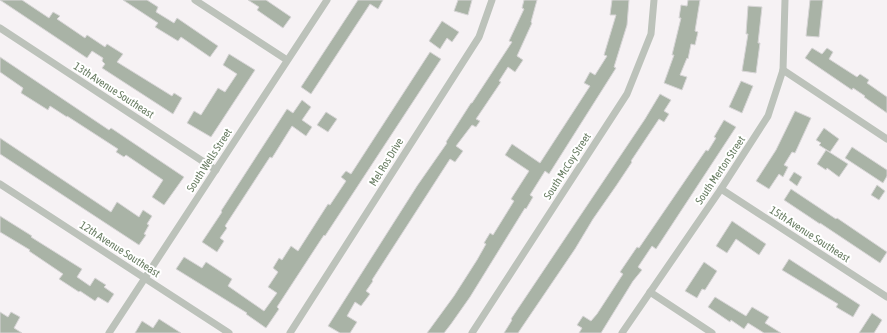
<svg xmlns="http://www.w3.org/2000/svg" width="887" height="333" viewBox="0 0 887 333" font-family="'Asap Condensed',sans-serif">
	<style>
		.building { fill: #a9b3a6; stroke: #d7d5d6 }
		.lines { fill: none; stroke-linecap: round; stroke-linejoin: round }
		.minor { stroke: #bcc2ba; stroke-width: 7 }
		.labels { text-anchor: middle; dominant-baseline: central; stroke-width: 4; stroke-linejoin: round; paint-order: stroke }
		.street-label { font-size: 11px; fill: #687c62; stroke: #fff }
	</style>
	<rect width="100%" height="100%" fill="#f6f2f4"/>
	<g class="building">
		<path d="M0,0h22l27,18 4,-6 7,4 -3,3 28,19 2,-3 18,12 2,-3 16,10 -6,8 55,34 2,-3 8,5 -9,16 -71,-46 3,-4 -3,-3 1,-3 -11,-7 -5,7z"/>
		<path d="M123,0h24l11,7 -2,5 18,11 3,-5 41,28 -8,11 -29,-20 -3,4 -23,-14 3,-4z"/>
		<path d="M248,0h18l25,17 -8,11 -26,-18 2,-3z"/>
		<path d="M358,0h25l-5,9 -8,-5 -59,90 -10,-7z"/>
		<path d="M458,0h14l-4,15 -14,-4z"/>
		<path d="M524,0h13l-6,22 1,1 -15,33 6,4 -8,12 -7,-5 -9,14 2,1 -25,37 4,2 -4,6 -4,-2 -16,21 7,5 -8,11 -5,-3 -78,121 1,1 -7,10 4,3 -9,12 -6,-4 -8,14 10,6 -7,11h-10l-12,-7 89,-140 30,-43 -1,-1 25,-39h1l40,-61 -3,-1 15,-32 -2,-1z"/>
		<path d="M612,0h17l-2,25 -13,42 2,1 -67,106 -4,-3 -15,24 3,2 -7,12 -1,-1 -55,89 -19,27 -7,9h-17l27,-37 23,-36 9,-16 -2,-1 6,-10 3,2 21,-34 -3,-2 18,-28 -24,-16 7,-11 28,19 50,-77 -6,-3 6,-11 5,3 12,-19 -3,-1 12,-40h-6z"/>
		<path d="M688,0h12l-5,31 3,1 -3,13 -4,-1 -3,15 -1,-1 -7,17 7,2 -5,13 -18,-7 10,-28h-2l9,-37h-2l2,-13 6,1z"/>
		<path d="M810,0h13l-4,37 -13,-1z"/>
		<path d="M748,6l14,1 -4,36h2l-4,30 -14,-2 6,-37h-2z"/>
		<path d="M442,21l17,11 -7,10 -5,-4 -7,11 -11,-8z"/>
		<path d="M812,48l10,6 5,-6 6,4 -4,7 28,18 3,-3 9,6 -2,3 20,14v16l-23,-16 1,-1 -12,-8 -1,2 -47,-32z"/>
		<path d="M430,52l11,7 -116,177 -1,-1 -47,72 2,2 -13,19 -20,-14 1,-1 -71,-44 8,-12 18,11 4,-6 26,17 -4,7 36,25 13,-18 -9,-6 10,-15 -5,-4 6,-10 3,2 9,-14 7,5 30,-47 2,1 16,-24 -5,-4 5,-6 5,3z"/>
		<path d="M229,54l26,16 -44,67 -24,-14 7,-12 7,4 17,-27 7,4 12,-18 -14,-9z"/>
		<path d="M0,57l109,73 2,-2 73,49 -20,28 -12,-8 11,-17 -37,-25 -2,2 -8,-5 2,-3 -51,-33v1l-17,-11 -2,4 -27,-17 2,-5 -23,-16z"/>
		<path d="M741,81l12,5 -11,27 -13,-6z"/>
		<path d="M660,94l11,6 -7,11 5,3 -5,8 -5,-3 -28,42 1,1 -16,24 -23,33 -18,30 -57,84h-14l8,-13 -1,-1 134,-200z"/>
		<path d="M302,100l9,7 -9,13 10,7 -6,9 -14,-10 -20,32 -2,-1 -45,69 2,2 -7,10 4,3 -7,11 -15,-10 20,-30 -1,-1 66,-102 6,4z"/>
		<path d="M795,111l16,7 -16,35 -3,-1 -8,13 4,2 -5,10 -4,-3 -10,15 -13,-8 20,-31z"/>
		<path d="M326,112l11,7 -9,13 -11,-7z"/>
		<path d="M724,120l12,7 -80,122 -4,-3 -14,21 4,3 -9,11 -32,52h-22l3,-5 -5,-3 6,-9 8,5 6,-7 26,-40 -3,-2 17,-25 2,1 67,-98 2,1 8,-13 -2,-1z"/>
		<path d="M824,128l15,11 -9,13 -11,-7 2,-2 -5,-3z"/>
		<path d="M0,138l111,74 6,-10 22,15 4,-7 9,6 -5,8 2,1 -5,9 2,1 -7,10 -139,-91z"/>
		<path d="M852,147l35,23v6l-4,7 -38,-25z"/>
		<path d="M826,150l22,14 -9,13 -12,-9 -1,2 -9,-6z"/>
		<path d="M794,172l8,5 -5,9 -8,-6z"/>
		<path d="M877,185l8,6 -6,9 -8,-5z"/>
		<path d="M791,189l45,30 1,-1 50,34 -7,11 -60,-40v1l-36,-24z"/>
		<path d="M0,216l32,20 -1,1 51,32 -5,8 13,9 5,-8 11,7 -2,2 10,7 -6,9 -10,-6 -3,4 -15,-10 -1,1 -20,-13 4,-5 -34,-23 1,-1 -30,-18z"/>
		<path d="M732,221l34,23 -7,11 -23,-16 -9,14 -11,-7z"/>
		<path d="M789,259l71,46 -7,12 -17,-10 2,-3 -56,-34z"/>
		<path d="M704,262l13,9 -12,19 -3,-1 -5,9 -12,-7z"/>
		<path d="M715,297l31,19 6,-9 17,10 -4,6 16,10h-17l-16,-10 -4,6 -13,-9 -1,2 -22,-15z"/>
		<path d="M0,312l8,5 3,-5 9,5 -6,11 8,5h-22z"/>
		<path d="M872,313l10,7 -8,13h-15z"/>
		<path d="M159,319l22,14h-46l7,-12 11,7z"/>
	</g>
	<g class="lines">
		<g class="minor">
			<path d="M195,0l92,60"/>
			<path d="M0,28l216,142"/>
			<path d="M783,70l104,69"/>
			<path d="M0,184l229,149"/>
			<path d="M721,189l166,108"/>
			<path d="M650,292l62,41"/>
			<path d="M109,333l218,-333"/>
			<path d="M290,333l189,-296 13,-37"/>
			<path d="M472,333l155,-239 24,-60 3,-34"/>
			<path d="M622,333l99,-144 47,-73 15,-46 2,-70"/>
		</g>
	</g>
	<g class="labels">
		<g class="street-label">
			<text transform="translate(114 90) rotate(33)">13th Avenue Southeast</text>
			<text transform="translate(209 160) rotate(-57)">South Wells Street</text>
			<text transform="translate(386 162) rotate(-58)">Mel Ros Drive</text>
			<text transform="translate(567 166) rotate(-57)">South McCoy Street</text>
			<text transform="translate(720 170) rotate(-56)">South Merton Street</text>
			<text transform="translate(810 234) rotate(33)">15th Avenue Southeast</text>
			<text transform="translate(120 249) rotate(33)">12th Avenue Southeast</text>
		</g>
	</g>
</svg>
